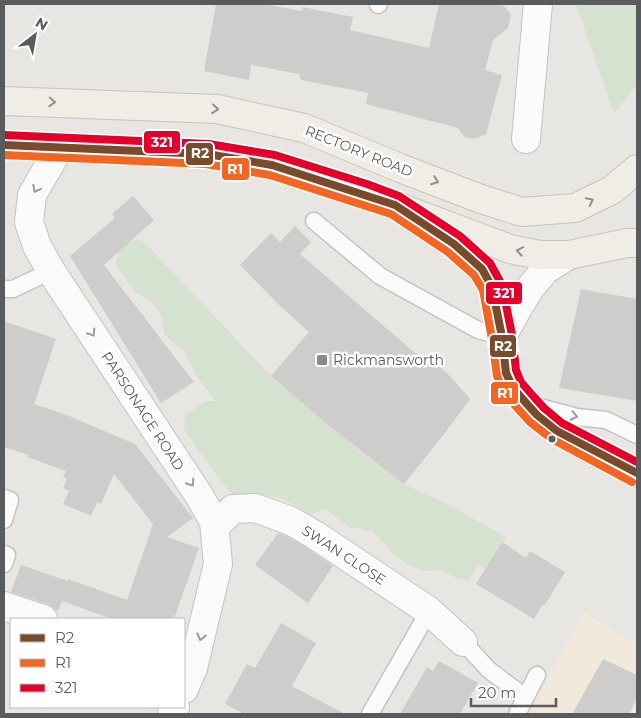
<svg xmlns="http://www.w3.org/2000/svg" width="641" height="718" viewBox="0 0 641 718" font-family="Montserrat,sans-serif">
	<style>
		.commercial { fill: #f1eadc }
		.green { fill: #d4e2cf }
		.building { fill: #cecdcb }
		.lines { fill: none; stroke-linecap: round; stroke-linejoin: round }
		.lane-casing { stroke: #c4c3c3; stroke-width: 19 }
		.street-casing { stroke: #c4c3c3; stroke-width: 30 }
		.primary-casing { stroke: #ccc3b3; stroke-width: 30 }
		.lane { stroke: #fcfbfb; stroke-width: 16 }
		.street { stroke: #fcfbfb; stroke-width: 28 }
		.primary { stroke: #f0ede6; stroke-width: 28 }
		.bus-1-casing { stroke: #fff; stroke-width: 11 }
		.bus-2-casing { stroke: #fff; stroke-width: 11 }
		.bus-3-casing { stroke: #fff; stroke-width: 11 }
		.bus-1 { stroke: #7a4b2a; stroke-width: 8 }
		.bus-2 { stroke: #f26522; stroke-width: 8 }
		.bus-3 { stroke: #e4002b; stroke-width: 8 }
		.oneway { stroke: #8e8f8e }
		.oneway2 { stroke: #9a9c9d }
		.poi-dot { fill: #8b8c8d; stroke: #fff; stroke-width: 2 }
		.bus-dot { fill: #595c5f; stroke: #fff; stroke-width: 2 }
		.labels { text-anchor: middle; dominant-baseline: central; stroke-width: 5; stroke-linejoin: round; paint-order: stroke }
		.street-label { font-size: 14px; fill: #595c5f; stroke: #fff }
		.poi-label { font-size: 14px; fill: #595c5f; stroke: #fff; text-anchor: start }
		.line-badge { stroke: #fff; stroke-width: 2 }
		.badge-label { font-size: 14px; text-anchor: middle; font-weight: bold; fill: #fff }
	</style>
	<rect width="100%" height="100%" fill="#e8e6e2"/>
	<path class="commercial" d="M584,612l53,33v64l-2,5h-107z"/>
	<g class="green">
		<path d="M576,4h61v80l-23,30z"/>
		<path d="M140,240l8,6 123,130 57,49 76,59 43,20 59,33 -20,32 -8,-4 -9,15 -10,-1 -18,-9 -17,1 -16,-6 -14,-11 -22,-24 -8,1 -7,-4 -5,2 -27,-20 -14,5 -32,-17 -26,-3 -20,2 -25,-32 -24,-35 1,-14 21,-14h9l-17,-23 -13,-26 -20,-17 -4,-21 -13,-15 -13,-7 -19,-27 2,-11 9,-12z"/>
	</g>
	<g class="building">
		<path d="M216,4h47l39,7v-4l51,10 -3,13 79,18 10,-44h59l6,2 7,8 -3,14 -15,12 -8,30 17,5 -16,59 -12,5 -9,-2 -4,-4 -3,-5 -92,-24 2,-11 -67,-13 -2,-6 -48,-9 -2,15 -45,-9z"/>
		<path d="M133,196l21,24 -50,45 90,117 -33,21 -91,-147 45,-38 -3,-4z"/>
		<path d="M295,226l16,16 -11,12 128,110 6,-1 4,2 10,9 22,25 -25,34 -41,51 -76,-59 -57,-49 38,-44 -31,-28 -38,-39 31,-32 9,9z"/>
		<path d="M581,289l56,10v102l-78,-13z"/>
		<path d="M4,321l52,18 -22,65 30,10 71,30 58,74 -26,19 32,11 -25,71h-62l-50,-18 -4,10 -10,-7 -37,-12 10,-27 47,16v-2l59,21 26,-76 -39,-50 -13,30 -4,-2 -6,14 -28,-12 6,-13 -6,-3 4,-9 -4,-2 3,-6 -39,-14 1,-2 -24,-8z"/>
		<path d="M278,533l6,2 23,13 26,18 -25,37 -53,-38z"/>
		<path d="M502,542l24,16 4,-7 35,21 -20,33 -2,-1 -9,15 -58,-35z"/>
		<path d="M281,623l35,20 -24,43 53,28h-101l-19,-10 22,-40 8,4z"/>
		<path d="M603,659l34,16v23l-8,16h-57z"/>
		<path d="M439,661l39,22 -18,31h-60l27,-47 6,4z"/>
	</g>
	<g class="lines">
		<defs>
			<g id="lane">
				<path d="M378,5l1,-1"/>
				<path d="M314,221l66,55 98,54 24,7"/>
				<path d="M4,289h9l38,-18"/>
				<path d="M536,406l41,11 29,3 31,15"/>
				<path d="M4,498l6,2 -6,20"/>
				<path d="M4,554l3,1 -3,9"/>
				<path d="M463,642l26,28 36,27"/>
				<path d="M370,714l59,-103"/>
				<path d="M517,714l20,-39"/>
			</g>
			<g id="street">
				<path d="M526,139l12,-135"/>
				<path d="M60,147l-28,48 -3,27 8,24 14,25 149,226 14,25 4,42 -25,104 -9,21"/>
				<path d="M417,220c24,16 65,39 75,67 5,13 8,35 10,49 3,18 2,36 11,52 3,4 6,8 10,11 29,35 75,53 114,74"/>
				<path d="M502,337l17,-31 12,-19 14,-17 24,-15"/>
				<path d="M215,526l18,-17 22,-1 36,13 24,14 114,76 34,31"/>
				<path d="M4,606l39,13"/>
				<path d="M172,714l3,-7"/>
			</g>
			<g id="primary">
				<path d="M4,101l213,8 87,19 96,40 81,31 41,13 53,-4 37,-18 25,-21"/>
				<path d="M4,145l203,9 65,11 92,29 146,55 30,6h29l58,-12h10"/>
			</g>
		</defs>
		<use href="#lane" class="lane-casing"/>
		<use href="#street" class="street-casing"/>
		<use href="#primary" class="primary-casing"/>
		<use href="#lane" class="lane"/>
		<use href="#street" class="street"/>
		<use href="#primary" class="primary"/>
		<defs>
			<path id="bus-1" d="M4,145l203,9 65,11 123,40 59,39 28,25 10,18 10,50 4,36 7,15 14,16 10,11 20,16 80,42"/>
			<path id="bus-2" d="M4,155l202,9 64,11 121,39 57,38 26,23 9,15 9,49 5,37 8,18 15,17 10,11 22,17 80,43"/>
			<path id="bus-3" d="M4,135l205,9 66,11 92,29 32,12 61,40 30,27 12,22 10,50 4,35 5,12 13,15 10,11 18,15 75,39"/>
		</defs>
		<use href="#bus-1" class="bus-1-casing"/>
		<use href="#bus-2" class="bus-2-casing"/>
		<use href="#bus-3" class="bus-3-casing"/>
		<use href="#bus-1" class="bus-1"/>
		<use href="#bus-2" class="bus-2"/>
		<use href="#bus-3" class="bus-3"/>
	</g>
	<defs><path id="oneway-chevron" d="M-2-3.5L2.5 0L-2 3.5" fill="none" stroke-width="1.6" stroke-linecap="round" stroke-linejoin="round" transform="scale(1.25)"/></defs>
	<g class="oneway">
		<use href="#oneway-chevron" transform="translate(52 102) rotate(3)"/>
		<use href="#oneway-chevron" transform="translate(215 109) rotate(6)"/>
		<use href="#oneway-chevron" transform="translate(435 181) rotate(21)"/>
		<use href="#oneway-chevron" transform="translate(590 201) rotate(-26)"/>
		<use href="#oneway-chevron" transform="translate(520 251) rotate(-169)"/>
	</g>
	<g class="oneway2">
		<use href="#oneway-chevron" transform="translate(36 189) rotate(118)"/>
		<use href="#oneway-chevron" transform="translate(92 333) rotate(57)"/>
		<use href="#oneway-chevron" transform="translate(574 416) rotate(12)"/>
		<use href="#oneway-chevron" transform="translate(191 483) rotate(57)"/>
		<use href="#oneway-chevron" transform="translate(201 637) rotate(104)"/>
	</g>
	<rect class="poi-dot" x="316" y="354" width="12" height="12" rx="2.5"/>
	<circle class="bus-dot" cx="552" cy="439" r="4.5"/>
	<g class="labels">
		<g class="street-label">
			<text transform="translate(359 151) rotate(22)">RECTORY ROAD</text>
			<text transform="translate(143 411) rotate(57)">PARSONAGE ROAD</text>
			<text transform="translate(344 555) rotate(33)">SWAN CLOSE</text>
		</g>
		<g class="poi-label">
			<text x="333" y="360">Rickmansworth</text>
		</g>
	</g>
	<g class="line-badge">
		<rect x="143" y="130" width="38" height="24" rx="5" fill="#e4002b"/>
		<rect x="185" y="142" width="29" height="24" rx="5" fill="#7a4b2a"/>
		<rect x="221" y="157" width="29" height="24" rx="5" fill="#f26522"/>
		<rect x="485" y="281" width="38" height="24" rx="5" fill="#e4002b"/>
		<rect x="489" y="334" width="28" height="24" rx="5" fill="#7a4b2a"/>
		<rect x="490" y="381" width="29" height="24" rx="5" fill="#f26522"/>
	</g>
	<g class="badge-label">
		<text x="162" y="147">321</text>
		<text x="200" y="158">R2</text>
		<text x="235" y="174">R1</text>
		<text x="504" y="298">321</text>
		<text x="503" y="351">R2</text>
		<text x="505" y="398">R1</text>
	</g>
	<rect width="641" height="718" fill="none" stroke="#595c5f" stroke-width="10"/>
	<rect x="10" y="618" width="175" height="90" fill="#ffffff" stroke="#bdbebf"/>
	<rect x="20" y="634" width="25" height="8" fill="#7a4b2a" stroke="#bdbebf"/>
	<text x="55" y="643" font-size="15" fill="#595c5f">R2</text>
	<rect x="20" y="659" width="25" height="8" fill="#f26522" stroke="#bdbebf"/>
	<text x="55" y="668" font-size="15" fill="#595c5f">R1</text>
	<rect x="20" y="684" width="25" height="8" fill="#e4002b" stroke="#bdbebf"/>
	<text x="55" y="693" font-size="15" fill="#595c5f">321</text>
	<g transform="translate(35 35) rotate(31)" stroke="#ffffff" stroke-width="4" paint-order="stroke">
	<path d="M0-4L9 19L0 12L-9 19Z" fill="#595c5f"/>
	<text y="-8" font-size="14" font-weight="bold" text-anchor="middle" fill="#595c5f">N</text>
	</g>
	<path d="M471 698v8h85v-8" fill="none" stroke="#595c5f" stroke-width="2.5"/>
	<text x="478" y="698" font-size="15" fill="#595c5f" stroke="#ffffff" stroke-width="4" paint-order="stroke">20 m</text>
</svg>
